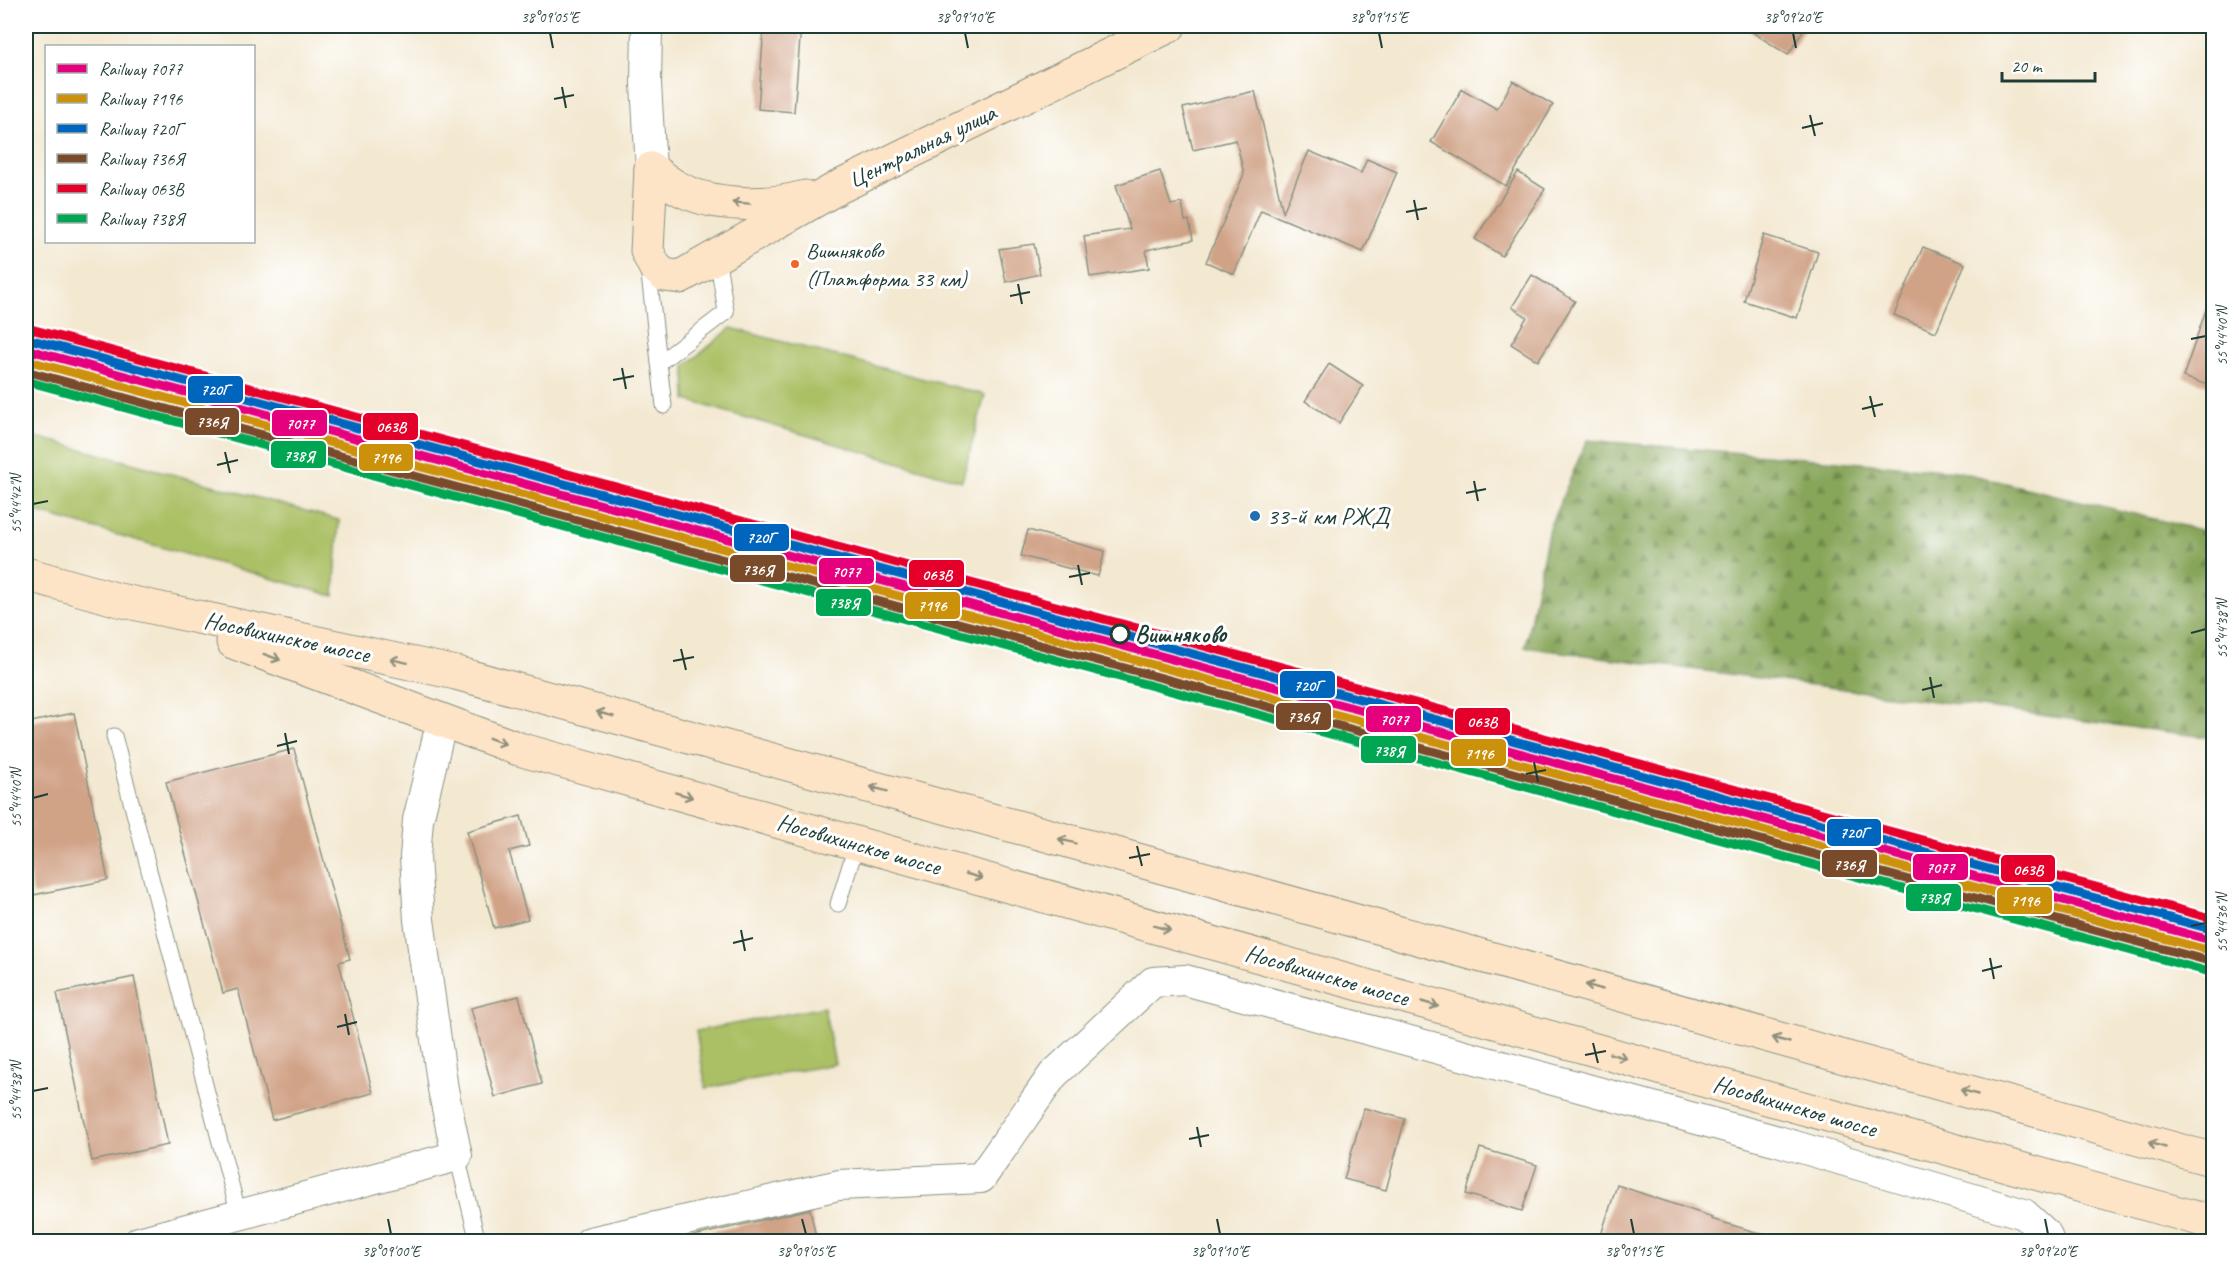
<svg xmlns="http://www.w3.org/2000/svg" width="2239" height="1267" viewBox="0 0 2239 1267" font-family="Caveat,sans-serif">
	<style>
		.green { fill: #abc065; stroke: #657e4c; stroke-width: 1.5 }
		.forest { fill: url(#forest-firs); stroke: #547247; stroke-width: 1.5 }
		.building { fill: #d0a286 }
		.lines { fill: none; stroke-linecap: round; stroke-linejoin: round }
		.lane-casing { stroke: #899282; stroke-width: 17 }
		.street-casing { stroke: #899282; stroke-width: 32 }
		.secondary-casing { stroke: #899282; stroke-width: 35 }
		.lane { stroke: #fff; stroke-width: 15 }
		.street { stroke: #fff; stroke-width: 30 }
		.secondary { stroke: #fee4c6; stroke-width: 33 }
		.rail-1-casing { stroke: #fff; stroke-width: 14 }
		.rail-2-casing { stroke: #fff; stroke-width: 14 }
		.rail-3-casing { stroke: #fff; stroke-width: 14 }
		.rail-4-casing { stroke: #fff; stroke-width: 14 }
		.rail-5-casing { stroke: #fff; stroke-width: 14 }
		.rail-6-casing { stroke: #fff; stroke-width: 14 }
		.rail-1 { stroke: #e5007d; stroke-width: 9 }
		.rail-2 { stroke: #cc910a; stroke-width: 9 }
		.rail-3 { stroke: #0065bd; stroke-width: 9 }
		.rail-4 { stroke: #7a4b2a; stroke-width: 9 }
		.rail-5 { stroke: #e4002b; stroke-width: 9 }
		.rail-6 { stroke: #00a651; stroke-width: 9 }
		.oneway { stroke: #8e907d }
		.ticks { fill: none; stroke: #1f3d34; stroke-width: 2 }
		.bus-dot { fill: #f26522; stroke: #fff; stroke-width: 2 }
		.poi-dot { fill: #1f6fb2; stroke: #fff; stroke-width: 2 }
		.stop-dot { fill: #fff; stroke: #1f3d34; stroke-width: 3 }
		.labels { text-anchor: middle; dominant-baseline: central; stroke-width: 6; stroke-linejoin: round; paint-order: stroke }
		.bus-label { font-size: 22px; fill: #1f3d34; stroke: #fff; text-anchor: start }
		.street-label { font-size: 24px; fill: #1f3d34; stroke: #fff }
		.poi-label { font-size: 24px; fill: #1f3d34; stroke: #fff; text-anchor: start }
		.stop-label { font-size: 24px; font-weight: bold; fill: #1f3d34; stroke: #fff; text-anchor: start }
		.line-badge { stroke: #fff; stroke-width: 2 }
		.badge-label { font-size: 16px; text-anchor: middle; font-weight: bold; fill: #fff }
		.neatline { fill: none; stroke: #1f3d34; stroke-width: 2 }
		.ticks-label { font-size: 15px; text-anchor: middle; fill: #1f3d34 }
	</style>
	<defs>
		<pattern id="forest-firs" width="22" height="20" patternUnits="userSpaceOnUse" patternTransform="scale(1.5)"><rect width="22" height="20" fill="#88a65a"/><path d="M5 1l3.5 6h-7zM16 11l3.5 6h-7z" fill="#6f884b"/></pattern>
	</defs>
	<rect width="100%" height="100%" fill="#fff"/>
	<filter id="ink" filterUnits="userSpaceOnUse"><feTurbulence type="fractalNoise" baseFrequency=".0167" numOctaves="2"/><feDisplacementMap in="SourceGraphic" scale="12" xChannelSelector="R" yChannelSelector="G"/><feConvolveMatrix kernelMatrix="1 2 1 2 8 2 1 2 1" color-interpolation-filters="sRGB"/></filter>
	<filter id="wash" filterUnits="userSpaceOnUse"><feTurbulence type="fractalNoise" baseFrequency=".008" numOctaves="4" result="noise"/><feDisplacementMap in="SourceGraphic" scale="24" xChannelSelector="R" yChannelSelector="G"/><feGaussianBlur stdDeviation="1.35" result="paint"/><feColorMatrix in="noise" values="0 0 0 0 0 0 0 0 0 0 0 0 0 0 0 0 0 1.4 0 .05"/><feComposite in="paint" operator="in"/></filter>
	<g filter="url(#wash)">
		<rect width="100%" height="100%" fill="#f3e8d0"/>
		<g class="green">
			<path d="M731,328l254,67 -23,86 -276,-81 -1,-34z"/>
			<path d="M26,434l313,86 -5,76 -308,-87z"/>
			<path d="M824,1007l11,57 -129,24 -10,-57z"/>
		</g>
		<path class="forest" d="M1587,440l369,31 257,62v205l-688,-91 24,-119z"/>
		<g id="blocks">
			<g class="building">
				<path d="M764,26h37l-7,86 -36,-3z"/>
				<path d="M1743,26h63l-18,29z"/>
				<path d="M1513,81l40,24 -47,81 -75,-44 31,-53 35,20z"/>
				<path d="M1255,91l28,121 26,-61 52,22 6,-14 30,13 -34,80 -102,-42 -27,64 -28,-12 38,-88 -8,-34 -43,10 -10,-42z"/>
				<path d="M1160,171l11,34 11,-2 3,18 4,-1 4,20 -47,10 3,18 -59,9 -6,-41 46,-7 -14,-44z"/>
				<path d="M1518,172l27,17 -43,67 -27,-17z"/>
				<path d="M1764,235l54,17 -21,66 -53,-17z"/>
				<path d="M1034,244l6,30 -34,8 -7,-33z"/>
				<path d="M1923,247l42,17 -29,68 -42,-17z"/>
				<path d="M1532,275l43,26 -37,60 -27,-17 16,-27 -15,-10z"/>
				<path d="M2209,301l5,1v85l-31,-10z"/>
				<path d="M1329,364l34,22 -24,37 -34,-22z"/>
				<path d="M1028,530l77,21 -7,25 -77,-20z"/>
				<path d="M74,713l34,167 -75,15 -7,-36v-136z"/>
				<path d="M294,749l56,210 -11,3 34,131 -101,27 -34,-131 -15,4 -57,-211z"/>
				<path d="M521,816l8,30 -20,5 19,68 -34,9 -27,-97z"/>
				<path d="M134,977l34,168 -76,16 -35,-168z"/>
				<path d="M519,996l23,88 -47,13 -24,-89z"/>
				<path d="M1364,1108l41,11 -19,71 -42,-11z"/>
				<path d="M1480,1148l57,17 -15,46 -56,-17z"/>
				<path d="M1617,1185l95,32 -1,2 55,16 -1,7h-146l-18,-7z"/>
				<path d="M810,1209l7,33h-136v-3z"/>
			</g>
		</g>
	</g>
	<g filter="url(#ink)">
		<use href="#blocks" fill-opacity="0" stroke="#899282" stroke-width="1.5"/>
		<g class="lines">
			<defs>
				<g id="lane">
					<path d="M648,266l16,140"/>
					<path d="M659,363l67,-51 -9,-56"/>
					<path d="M114,736l125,479"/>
					<path d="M838,904l19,-61"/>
					<path d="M457,1156l21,86"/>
				</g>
				<g id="street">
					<path d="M647,26l-1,58 5,85"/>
					<path d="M139,1242l318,-86 -14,-67 -24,-169 -4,-63 3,-37 24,-100"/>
					<path d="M590,1242l249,-57 142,-7 72,-103 100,-93 32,-2 593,161 246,73 22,20 3,8"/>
				</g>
				<g id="secondary">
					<path d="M651,169l-4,82 8,16 9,8 16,2 159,-90 330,-161"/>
					<path d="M651,169c9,7 17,14 27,19 34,19 91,19 127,9"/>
					<path d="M26,574l93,26 337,73 667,183 1091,304"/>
					<path d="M233,642l286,107 1695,474"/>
				</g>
			</defs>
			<use href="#lane" class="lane-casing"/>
			<use href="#street" class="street-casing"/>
			<use href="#secondary" class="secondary-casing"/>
			<use href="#lane" class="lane"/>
			<use href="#street" class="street"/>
			<use href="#secondary" class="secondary"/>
			<defs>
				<path id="rail-1" d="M26,349l2188,592"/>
				<path id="rail-2" d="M26,360l2185,591"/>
				<path id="rail-3" d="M29,339l2185,591"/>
				<path id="rail-4" d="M26,371l2183,590"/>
				<path id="rail-5" d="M31,329l2183,590"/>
				<path id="rail-6" d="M26,381l2180,590"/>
			</defs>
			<use href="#rail-1" class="rail-1-casing"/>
			<use href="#rail-2" class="rail-2-casing"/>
			<use href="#rail-3" class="rail-3-casing"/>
			<use href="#rail-4" class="rail-4-casing"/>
			<use href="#rail-5" class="rail-5-casing"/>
			<use href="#rail-6" class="rail-6-casing"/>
			<use href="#rail-1" class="rail-1"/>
			<use href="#rail-2" class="rail-2"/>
			<use href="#rail-3" class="rail-3"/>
			<use href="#rail-4" class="rail-4"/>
			<use href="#rail-5" class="rail-5"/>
			<use href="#rail-6" class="rail-6"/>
		</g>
		<defs><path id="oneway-shaft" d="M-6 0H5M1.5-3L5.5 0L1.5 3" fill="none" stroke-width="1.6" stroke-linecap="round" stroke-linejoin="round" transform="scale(1.5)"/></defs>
		<g class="oneway">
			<use href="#oneway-shaft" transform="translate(741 203) rotate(-176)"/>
			<use href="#oneway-shaft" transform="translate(272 657) rotate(20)"/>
			<use href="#oneway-shaft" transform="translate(399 661) rotate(-168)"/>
			<use href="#oneway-shaft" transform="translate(605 714) rotate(-165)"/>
			<use href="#oneway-shaft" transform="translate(497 741) rotate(21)"/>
			<use href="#oneway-shaft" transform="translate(879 789) rotate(-165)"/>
			<use href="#oneway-shaft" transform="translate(684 795) rotate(16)"/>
			<use href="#oneway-shaft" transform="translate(1067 841) rotate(-165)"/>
			<use href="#oneway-shaft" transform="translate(974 876) rotate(16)"/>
			<use href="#oneway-shaft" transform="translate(1162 928) rotate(16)"/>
			<use href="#oneway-shaft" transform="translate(1594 987) rotate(-164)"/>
			<use href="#oneway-shaft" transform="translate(1430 1004) rotate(16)"/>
			<use href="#oneway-shaft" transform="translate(1781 1040) rotate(-164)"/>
			<use href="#oneway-shaft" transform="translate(1618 1056) rotate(16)"/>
			<use href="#oneway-shaft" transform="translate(1969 1092) rotate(-164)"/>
			<use href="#oneway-shaft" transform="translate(2157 1145) rotate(-164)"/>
		</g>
	</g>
	<path class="ticks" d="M550,33l3,15M965,33l3,15M1379,33l3,15M1793,33l3,15M562,87l4,21M554,99l20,-4M1810,115l5,21M1802,128l21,-5M1414,200l4,20M1406,212l21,-4M1018,284l4,20M1010,296l20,-4M2191,339l15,-3M622,368l4,21M613,380l21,-4M1870,396l5,21M1862,409l21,-5M225,452l5,21M217,465l21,-5M1474,481l4,20M1466,493l20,-4M33,504l15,-3M1078,565l4,20M1069,577l21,-4M2191,633l15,-4M681,649l5,21M673,661l21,-4M1930,677l4,21M1922,690l20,-5M285,733l4,21M277,746l20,-5M1534,762l4,20M1526,774l20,-4M33,798l15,-4M1137,846l5,20M1129,858l21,-4M2191,926l15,-3M741,930l4,21M733,943l20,-5M1990,958l4,21M1982,971l20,-5M345,1014l4,21M337,1027l20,-5M1593,1043l5,20M1585,1055l21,-4M33,1091l15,-3M1197,1127l4,20M1189,1139l20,-4M388,1219l3,15M802,1219l4,15M1217,1219l3,15M1631,1219l3,15M2045,1219l3,15"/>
	<circle class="bus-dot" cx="795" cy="264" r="5"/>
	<circle class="poi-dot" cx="1255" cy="516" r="6"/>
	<circle class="stop-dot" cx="1120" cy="634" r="9"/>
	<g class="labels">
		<g class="bus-label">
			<text x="806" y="251">Вишняково<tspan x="806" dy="28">(Платформа 33 км)</tspan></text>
		</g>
		<g class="street-label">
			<text transform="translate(922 146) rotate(-26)">Центральная улица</text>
			<text transform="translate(287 637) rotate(12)">Носовихинское шоссе</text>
			<text transform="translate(859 844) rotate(16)">Носовихинское шоссе</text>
			<text transform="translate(1327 975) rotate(16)">Носовихинское шоссе</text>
			<text transform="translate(1795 1106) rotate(16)">Носовихинское шоссе</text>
		</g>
		<g class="poi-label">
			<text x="1267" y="516">33-й км РЖД</text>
		</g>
		<g class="stop-label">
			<text x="1135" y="634">Вишняково</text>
		</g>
	</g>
	<g class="line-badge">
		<rect x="187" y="375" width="57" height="29" rx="6" fill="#0065bd"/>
		<rect x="184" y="407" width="56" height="29" rx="6" fill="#7a4b2a"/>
		<rect x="271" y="409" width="57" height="28" rx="6" fill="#e5007d"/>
		<rect x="362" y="412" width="57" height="29" rx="6" fill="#e4002b"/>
		<rect x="270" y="440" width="57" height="29" rx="6" fill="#00a651"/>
		<rect x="358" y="443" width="56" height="29" rx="6" fill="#cc910a"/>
		<rect x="733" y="523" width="57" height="29" rx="6" fill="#0065bd"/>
		<rect x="729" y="554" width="57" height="29" rx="6" fill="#7a4b2a"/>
		<rect x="818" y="557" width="57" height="28" rx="6" fill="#e5007d"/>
		<rect x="908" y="559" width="57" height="29" rx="6" fill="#e4002b"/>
		<rect x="815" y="588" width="57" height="29" rx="6" fill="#00a651"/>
		<rect x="904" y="591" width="57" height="29" rx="6" fill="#cc910a"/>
		<rect x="1279" y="670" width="57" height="29" rx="6" fill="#0065bd"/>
		<rect x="1275" y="702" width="57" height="29" rx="6" fill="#7a4b2a"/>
		<rect x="1365" y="705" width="57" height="28" rx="6" fill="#e5007d"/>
		<rect x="1454" y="707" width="57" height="29" rx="6" fill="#e4002b"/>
		<rect x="1360" y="735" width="57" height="29" rx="6" fill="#00a651"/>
		<rect x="1450" y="738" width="57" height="29" rx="6" fill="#cc910a"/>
		<rect x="1826" y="818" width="56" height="29" rx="6" fill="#0065bd"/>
		<rect x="1821" y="849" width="57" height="29" rx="6" fill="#7a4b2a"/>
		<rect x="1912" y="853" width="57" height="28" rx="6" fill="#e5007d"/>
		<rect x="2000" y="854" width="56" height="29" rx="6" fill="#e4002b"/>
		<rect x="1905" y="883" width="57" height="29" rx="6" fill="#00a651"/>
		<rect x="1996" y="886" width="57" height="29" rx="6" fill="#cc910a"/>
	</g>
	<g class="badge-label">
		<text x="215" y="395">720Г</text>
		<text x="212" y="427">736Я</text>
		<text x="300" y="429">7077</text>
		<text x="391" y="432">063В</text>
		<text x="299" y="461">738Я</text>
		<text x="386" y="463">7196</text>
		<text x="761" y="543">720Г</text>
		<text x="758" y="575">736Я</text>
		<text x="846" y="577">7077</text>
		<text x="937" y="580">063В</text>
		<text x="844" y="608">738Я</text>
		<text x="932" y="611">7196</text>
		<text x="1308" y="691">720Г</text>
		<text x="1303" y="722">736Я</text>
		<text x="1394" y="725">7077</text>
		<text x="1482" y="727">063В</text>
		<text x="1389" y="756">738Я</text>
		<text x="1479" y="759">7196</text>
		<text x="1854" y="838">720Г</text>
		<text x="1849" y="870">736Я</text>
		<text x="1940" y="873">7077</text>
		<text x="2028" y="875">063В</text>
		<text x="1934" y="903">738Я</text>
		<text x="2025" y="906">7196</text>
	</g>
	<rect width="2239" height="1267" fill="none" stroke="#fff" stroke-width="66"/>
	<rect x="45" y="45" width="210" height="198" fill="#ffffff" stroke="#a5b1ae" stroke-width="1.5"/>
	<rect x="57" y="64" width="30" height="9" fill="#e5007d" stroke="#a5b1ae" stroke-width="1.5"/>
	<text x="99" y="75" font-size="18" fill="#1f3d34">Railway 7077</text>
	<rect x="57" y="94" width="30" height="9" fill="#cc910a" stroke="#a5b1ae" stroke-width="1.5"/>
	<text x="99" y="105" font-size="18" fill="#1f3d34">Railway 7196</text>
	<rect x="57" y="124" width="30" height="9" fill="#0065bd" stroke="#a5b1ae" stroke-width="1.5"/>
	<text x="99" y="135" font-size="18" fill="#1f3d34">Railway 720Г</text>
	<rect x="57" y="154" width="30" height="9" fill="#7a4b2a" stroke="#a5b1ae" stroke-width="1.5"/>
	<text x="99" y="165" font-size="18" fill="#1f3d34">Railway 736Я</text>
	<rect x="57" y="184" width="30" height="9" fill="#e4002b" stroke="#a5b1ae" stroke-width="1.5"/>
	<text x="99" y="195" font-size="18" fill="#1f3d34">Railway 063В</text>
	<rect x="57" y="214" width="30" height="9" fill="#00a651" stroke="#a5b1ae" stroke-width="1.5"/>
	<text x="99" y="225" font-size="18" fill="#1f3d34">Railway 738Я</text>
	<path d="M2002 72v9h93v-9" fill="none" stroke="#1f3d34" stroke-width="3"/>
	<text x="2011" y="72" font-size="18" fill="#1f3d34" stroke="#ffffff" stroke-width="4.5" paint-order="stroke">20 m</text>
	<rect x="33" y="33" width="2173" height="1201" class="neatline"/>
	<g class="ticks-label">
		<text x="550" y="22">38°09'05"E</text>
		<text x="965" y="22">38°09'10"E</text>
		<text x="1379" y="22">38°09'15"E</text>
		<text x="1793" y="22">38°09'20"E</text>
		<text transform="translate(2222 336) rotate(-90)" y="5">55°44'40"N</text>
		<text transform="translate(16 504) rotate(-90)" y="5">55°44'42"N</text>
		<text transform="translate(2222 629) rotate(-90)" y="5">55°44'38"N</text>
		<text transform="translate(16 798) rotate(-90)" y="5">55°44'40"N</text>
		<text transform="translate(2222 923) rotate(-90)" y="5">55°44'36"N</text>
		<text transform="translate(16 1091) rotate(-90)" y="5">55°44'38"N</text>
		<text x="391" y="1256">38°09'00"E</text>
		<text x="806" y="1256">38°09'05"E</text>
		<text x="1220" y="1256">38°09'10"E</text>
		<text x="1634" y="1256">38°09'15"E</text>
		<text x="2048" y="1256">38°09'20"E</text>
	</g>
</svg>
